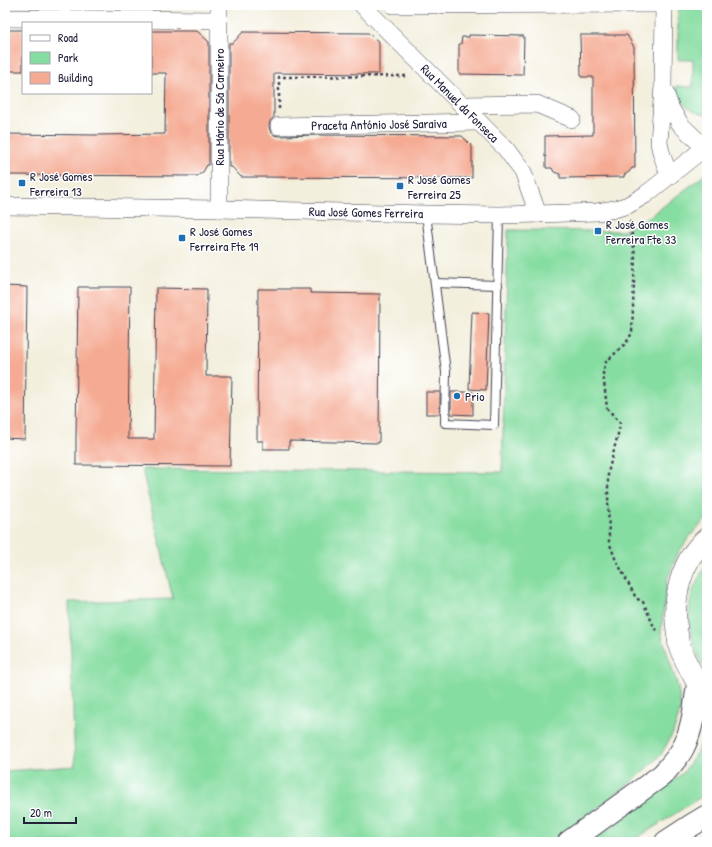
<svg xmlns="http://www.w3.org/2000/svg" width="712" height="847" viewBox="0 0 712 847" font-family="'Patrick Hand',sans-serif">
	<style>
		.green { fill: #86dda1; stroke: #54806e }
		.building { fill: #f5aa93 }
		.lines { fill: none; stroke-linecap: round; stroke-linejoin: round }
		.service-casing { stroke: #414153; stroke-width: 10 }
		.pedestrian-casing { stroke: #414153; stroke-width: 14 }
		.minor-casing { stroke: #414153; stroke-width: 18 }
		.tertiary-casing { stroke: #414153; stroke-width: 22 }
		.trunk-casing { stroke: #414153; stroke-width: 24 }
		.path { stroke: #414153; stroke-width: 2.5; stroke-dasharray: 3 3; stroke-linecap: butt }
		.service { stroke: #fff; stroke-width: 8 }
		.pedestrian { stroke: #fff; stroke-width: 13 }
		.minor { stroke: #fff; stroke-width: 17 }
		.tertiary { stroke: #fff; stroke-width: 21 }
		.trunk { stroke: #fff; stroke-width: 22 }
		.poi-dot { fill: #1f6fb2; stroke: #fff; stroke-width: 1.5 }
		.labels { text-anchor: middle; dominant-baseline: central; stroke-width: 3; stroke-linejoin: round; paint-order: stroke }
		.street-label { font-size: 13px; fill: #22223b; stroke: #fff }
		.poi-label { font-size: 13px; fill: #22223b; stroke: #fff; text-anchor: start }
	</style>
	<rect width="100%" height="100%" fill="#fff"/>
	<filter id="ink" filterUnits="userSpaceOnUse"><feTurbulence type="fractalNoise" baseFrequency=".025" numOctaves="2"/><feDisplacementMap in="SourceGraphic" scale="8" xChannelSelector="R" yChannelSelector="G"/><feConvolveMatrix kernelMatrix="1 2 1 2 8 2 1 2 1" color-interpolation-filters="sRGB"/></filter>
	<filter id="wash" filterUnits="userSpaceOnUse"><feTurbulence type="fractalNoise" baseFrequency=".012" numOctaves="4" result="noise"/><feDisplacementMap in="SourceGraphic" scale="16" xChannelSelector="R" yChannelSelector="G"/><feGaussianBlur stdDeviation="0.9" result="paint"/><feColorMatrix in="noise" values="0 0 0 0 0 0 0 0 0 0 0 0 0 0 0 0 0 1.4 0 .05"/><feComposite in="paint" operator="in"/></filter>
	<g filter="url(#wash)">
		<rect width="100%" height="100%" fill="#f3efdd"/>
		<g class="green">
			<path d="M678,5h29v110c-16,-2 -29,-12 -31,-29l17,1v-27h-15z"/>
			<path d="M707,173v345l-17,18 -12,17 -11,27 -6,53 17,54 3,21 -8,25 -12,22 -30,27 -78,60h-548v-71l70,-5 -6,-164 104,-3 -31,-130 360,3 6,-242 115,1 29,-16z"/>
			<path d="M707,563v109c-3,-5 -7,-10 -9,-16 -8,-18 -11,-40 -7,-59 3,-12 10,-23 16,-34z"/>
			<path d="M706,730l1,3v60l-76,49h-39l91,-69 13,-19z"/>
		</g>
		<g id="blocks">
			<g class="building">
				<rect x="5" y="30" width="18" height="41"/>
				<path d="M151,31h46l12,11v123h-2l-4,7 -6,4 -192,-1v-41l90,1 70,-1 1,-61h-15z"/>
				<path d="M243,32l125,1 11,9v32l-105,-1v44l-4,4 -1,5 1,5 4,4 5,1 40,-1 143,1 10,10v32l-231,-1 -9,-10h-3v-124h4z"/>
				<path d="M469,35l55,1 -1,39 -64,-1v-30h2l1,-7h7z"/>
				<path d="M580,35h47l7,12 1,121h-3l-3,4 -5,3v2l-64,1v-4l-6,-2 -2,-4h-6v-12l-1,1v-21l48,-1v-58h-12z"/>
				<path d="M5,286l22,1 -2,152 -20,-1z"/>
				<path d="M78,287h52l-2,152h26l2,-151 51,1 -1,87h26l-2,90 -154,-1v-26z"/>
				<path d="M258,289h52v4l70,1 -1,149 -90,-2v8h-26v-8h-6z"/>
				<path d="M472,312l17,1 -3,77 -17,-1z"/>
				<rect x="426" y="392" width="14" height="22"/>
				<path d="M451,392h22v23l-22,-1z"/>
			</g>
		</g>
	</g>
	<g filter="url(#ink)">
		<use href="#blocks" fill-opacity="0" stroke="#414153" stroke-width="1"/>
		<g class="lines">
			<defs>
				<g id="service">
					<path d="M426,214l20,158 -1,51 49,2 5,-210"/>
					<path d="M435,283l63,2"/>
				</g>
				<path id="pedestrian" d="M392,7l272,-1"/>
				<g id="minor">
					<path d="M362,5l144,144 17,23 15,42"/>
					<path d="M664,5l-1,81 -4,57 2,9 8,24"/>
					<path d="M5,18l214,2"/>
					<path d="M665,92l6,17 10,16 24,23"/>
					<path d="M462,105l75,-1 35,15"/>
					<path d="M279,126l200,-4"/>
					<path d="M5,206l214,3 207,5 73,1 39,-1 59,-2 18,-3 13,-4 17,-10 62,-49"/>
					<path d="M219,209v-204"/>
				</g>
				<path id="tertiary" d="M707,538c-26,22 -35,60 -30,93 1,5 1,10 2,15 7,19 19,37 28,55"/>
				<g id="trunk">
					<path d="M569,842l93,-67c8,-9 16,-17 21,-27 10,-20 12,-43 15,-64"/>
					<path d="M666,842l26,-17 15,-9"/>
				</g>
			</defs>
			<use href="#service" class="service-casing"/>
			<use href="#pedestrian" class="pedestrian-casing"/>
			<use href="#minor" class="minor-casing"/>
			<use href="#tertiary" class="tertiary-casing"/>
			<use href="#trunk" class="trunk-casing"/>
			<g class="path">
				<path d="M279,109v-32l129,-1"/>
				<path d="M630,221l5,35 -3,77 -6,10 -20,19 -3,11 4,35 13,15 -1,7 -11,43v20l1,49 6,16 21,40 7,4 12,27 3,1"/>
			</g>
			<use href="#service" class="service"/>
			<use href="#pedestrian" class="pedestrian"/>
			<use href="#minor" class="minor"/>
			<use href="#tertiary" class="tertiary"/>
			<use href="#trunk" class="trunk"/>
		</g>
	</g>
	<g class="poi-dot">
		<rect x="18" y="179" width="8" height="8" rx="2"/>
		<rect x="396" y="182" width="8" height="8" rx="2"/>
		<rect x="594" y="227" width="8" height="8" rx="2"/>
		<rect x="178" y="234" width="8" height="8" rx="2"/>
		<circle cx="457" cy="396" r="4"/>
	</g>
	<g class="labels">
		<g class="street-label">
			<text transform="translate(460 103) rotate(45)">Rua Manuel da Fonseca</text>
			<text transform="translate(219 107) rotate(-90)">Rua Mário de Sá Carneiro</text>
			<text transform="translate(379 124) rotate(-1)">Praceta António José Saraiva</text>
			<text transform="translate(366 212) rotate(1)">Rua José Gomes Ferreira</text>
		</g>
		<g class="poi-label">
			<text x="30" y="176">R José Gomes<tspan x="30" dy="15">Ferreira 13</tspan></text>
			<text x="408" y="179">R José Gomes<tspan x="408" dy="15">Ferreira 25</tspan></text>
			<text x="606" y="224">R José Gomes<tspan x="606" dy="15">Ferreira Fte 33</tspan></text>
			<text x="190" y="231">R José Gomes<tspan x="190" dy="15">Ferreira Fte 19</tspan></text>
			<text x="465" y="396">Prio</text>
		</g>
	</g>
	<rect width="712" height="847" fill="none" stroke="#fff" stroke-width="20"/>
	<rect x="22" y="22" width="130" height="72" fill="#ffffff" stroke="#a7a7b1"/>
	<rect x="30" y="35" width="20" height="6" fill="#ffffff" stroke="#a7a7b1"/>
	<text x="58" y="42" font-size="12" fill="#22223b">Road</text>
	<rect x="30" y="52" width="20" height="12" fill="#86dda1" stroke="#a7a7b1"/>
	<text x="58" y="62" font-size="12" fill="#22223b">Park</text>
	<rect x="30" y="72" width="20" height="12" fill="#f5aa93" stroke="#a7a7b1"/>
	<text x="58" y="82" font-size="12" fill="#22223b">Building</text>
	<path d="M24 817v6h52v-6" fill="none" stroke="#22223b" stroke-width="2"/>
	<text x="30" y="817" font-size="12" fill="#22223b" stroke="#ffffff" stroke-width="3" paint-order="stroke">20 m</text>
</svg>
